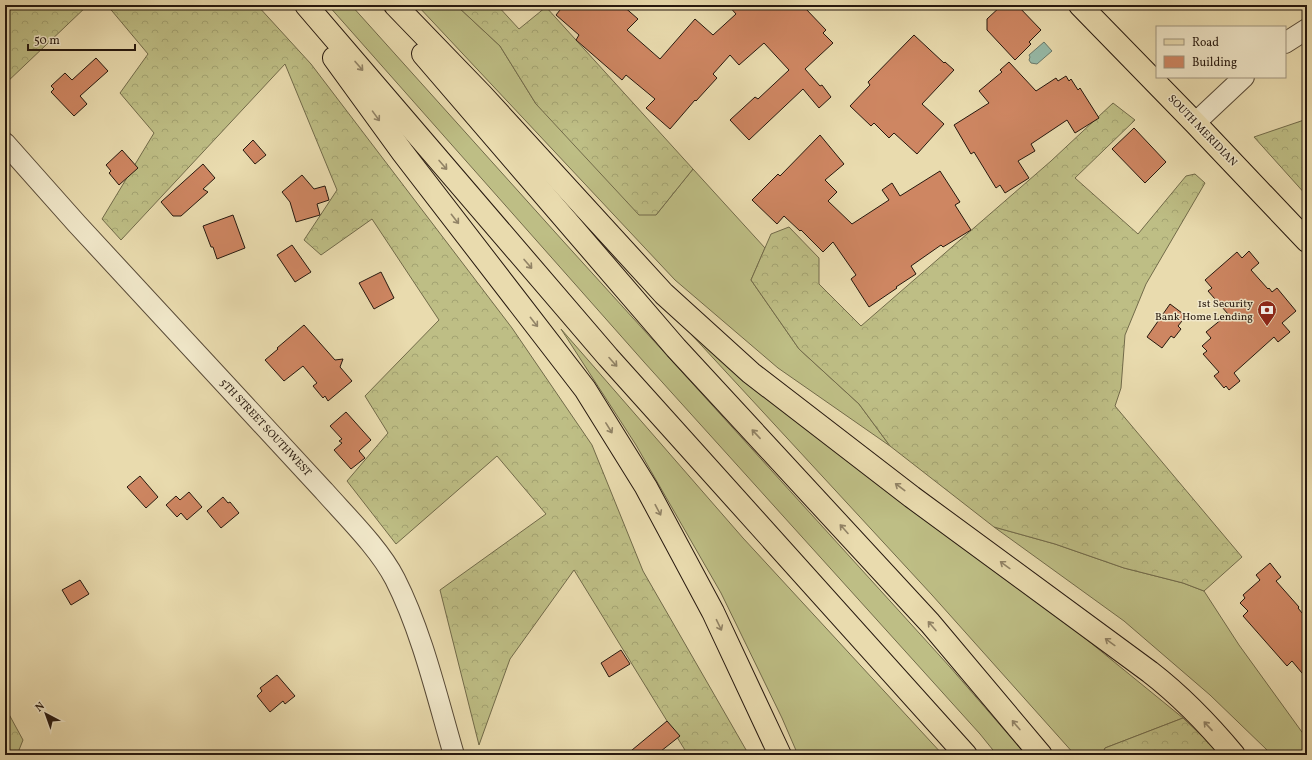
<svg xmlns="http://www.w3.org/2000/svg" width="1312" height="760" viewBox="0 0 1312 760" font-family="Vollkorn,serif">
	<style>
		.grass { fill: #bebe85; stroke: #726b4a }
		.forest { fill: url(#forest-crowns); stroke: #726b4a }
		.water { fill: #97bba9; stroke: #6a7a6b }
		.building { fill: #ce8662; stroke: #26180e }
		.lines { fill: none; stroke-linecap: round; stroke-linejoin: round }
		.minor-casing { stroke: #574936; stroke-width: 22 }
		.major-casing { stroke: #26180e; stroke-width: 24 }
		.highway-casing { stroke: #26180e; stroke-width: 24 }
		.minor { stroke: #f1e8ca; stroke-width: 20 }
		.major { stroke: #e9dbae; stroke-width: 22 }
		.highway { stroke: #e9dbae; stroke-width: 22 }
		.oneway { stroke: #918366 }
		.labels { text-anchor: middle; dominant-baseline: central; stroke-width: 3; stroke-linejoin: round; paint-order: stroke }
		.street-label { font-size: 11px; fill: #26180e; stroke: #f1e8ca }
		.poi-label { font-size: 11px; fill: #26180e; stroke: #f1e8ca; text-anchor: end }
	</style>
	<defs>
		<pattern id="forest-crowns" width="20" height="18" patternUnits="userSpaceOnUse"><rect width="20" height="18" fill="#bebe85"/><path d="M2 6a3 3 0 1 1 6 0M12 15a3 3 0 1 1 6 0" fill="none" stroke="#a3a372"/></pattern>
	</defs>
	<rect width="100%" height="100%" fill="#e9dbae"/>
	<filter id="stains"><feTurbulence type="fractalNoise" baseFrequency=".005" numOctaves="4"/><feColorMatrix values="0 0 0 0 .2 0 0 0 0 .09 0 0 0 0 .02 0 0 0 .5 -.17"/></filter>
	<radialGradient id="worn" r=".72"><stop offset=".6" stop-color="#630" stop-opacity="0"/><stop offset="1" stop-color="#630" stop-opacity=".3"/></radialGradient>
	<g class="grass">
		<path d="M328,5h23l212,236 387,426 76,88h-29l-17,-21 -336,-372z"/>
		<path d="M417,5h39l44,41 36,58 120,111 37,-46 72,79 -14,32 48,69 60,55 31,42 -112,-78 -103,-88z"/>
		<path d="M678,320l397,310 108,88 -78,30 -3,7h-27l-143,-160z"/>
		<path d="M561,329l182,209 200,217h-145l-16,-37 -61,-125 -85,-148z"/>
		<path d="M994,527l61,17 69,24 59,15 21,8 35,54 68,94v16h-36l-5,-6 -56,-54 -86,-74z"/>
	</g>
	<g class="forest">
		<path d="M5,5h83l-83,79z"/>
		<path d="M107,5h150l54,59 201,264 80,117 51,126 106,184h-61l-114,-185 -64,89 -31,86 -39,-155 106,-76 -49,-58 -101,88 -49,-63 41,-48 -23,-37 74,-76 -67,-101 -51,36 -17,-15 33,-50 -52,-126 -164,176 -19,-21 52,-86 -34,-40 28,-39z"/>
		<path d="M456,5h41l22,24 27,-22 147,162 -37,46h-17l-103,-111 -36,-58z"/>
		<path d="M1113,103l22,17 -60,58 63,56 48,-58 9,-2 10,9 -59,101 -21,51 -4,53 -6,18 127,151 -38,34 -21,-8 -59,-15 -69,-24 -61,-17 -104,-81 -31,-42 -60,-55 -48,-69 20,-46 18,-7 30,31v26l42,42 190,-165z"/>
		<path d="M1307,119v77l-53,-59z"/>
		<path d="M5,707l18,33 -6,15h-12z"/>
		<path d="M1183,718l39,37h-120l3,-7z"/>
	</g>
	<path class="water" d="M1044,42l8,9 -15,13 -6,-1 -2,-3 1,-3 -1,-2z"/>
	<g class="building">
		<path d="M564,5h58l16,14 -11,11 33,29 35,-40 18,16 23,-21 -8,-9h70l5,5 2,-2 21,22 -3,3 10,10 -28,26 15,17 2,-1 9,12 -12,11 -16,-19 -54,51 -19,-20 25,-23 3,2 31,-29 -25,-27 -25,22 -9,-10 -17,19 4,4 -21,23 -1,-1 -25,29 -24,-21 9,-9 -29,-24 -4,5 -46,-40 3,-5 -23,-20z"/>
		<path d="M1002,5h15l24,25 -12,12 2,2 -16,16 -28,-30v-11z"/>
		<path d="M914,35l30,28 1,-1 9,8 -32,34 22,20 -27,30 -23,-21 -5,5 -15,-15 -3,3 -21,-20 20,-21 -2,-3z"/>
		<path d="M96,58l12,13 -28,25 7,8 -13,12 -23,-24 3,-3 -3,-3 14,-13 7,7z"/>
		<path d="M1009,62l27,29 20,-13 2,3 8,-5 3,5 2,-2 7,11 2,-2 19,30 -24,15 -8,-13 -36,24 4,7 -17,10 11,17 -24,15 -5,-8 -4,3 -22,-36 -3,2 -17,-29 35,-22 -10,-12 23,-19 -2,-2z"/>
		<path d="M1134,128l32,34 -21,21 -33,-34z"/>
		<path d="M820,135l24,29 -19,16 12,12 -9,9 24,23 37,-24 -7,-10 10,-7 8,13 40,-25 20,31 -5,3 16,25 -28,17 -2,-2 -30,21 5,8 -20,13 1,1 -28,19 -18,-28 5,-4 -23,-33 -10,10 -22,-22 -1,1 -16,-15 -7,8 -25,-24 26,-26 2,2z"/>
		<path d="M253,140l13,15 -11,9 -12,-14z"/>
		<path d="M122,150l16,18 -19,17 -10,-12 2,-2 -5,-6z"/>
		<path d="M203,164l12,14 -12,11 5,3 -27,24h-8l-12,-14z"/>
		<path d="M302,175l12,14 11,-3 4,14 -12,4 3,11 -24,7 -6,-20 -8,-10z"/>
		<path d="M233,215l12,33 -28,11 -4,-12h-2l-8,-21z"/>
		<path d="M292,245l19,27 -16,10 -18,-27z"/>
		<path d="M1249,251l10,12 -8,7 17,19 1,-1 3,4 5,-4 19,23 -14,12 8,9 -12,10 -4,-5 -40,36 6,8 -11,9 -3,-4 -2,2 -10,-12 5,-4 -16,-18 4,-3 -5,-5 9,-8 -5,-6 22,-18 -20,-23 4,-3 -7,-8 32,-28 5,6z"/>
		<path d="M381,272l13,26 -20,11 -15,-26z"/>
		<path d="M1170,304l16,12 -8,10 3,3 -7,9 -3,-2 -9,12 -15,-11z"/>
		<path d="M304,325l31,35 8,-1 -3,8 12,14 -24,20 -3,-5 -2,2 -10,-12 4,-3 -14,-17 -19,15 -19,-21 13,-11 -1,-1z"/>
		<path d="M346,412l25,28 -12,11 6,7 -14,11 -17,-19 8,-7 -3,-2 3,-2 -12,-13z"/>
		<path d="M140,476l18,21 -12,11 -19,-21z"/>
		<path d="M189,492l13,15 -15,13 -6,-7 -4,4 -11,-12 10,-9 4,4z"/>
		<path d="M223,497l5,6 2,-1 9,11 -18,15 -14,-17z"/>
		<path d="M1270,563l11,14 -5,4 23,26 -1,1 9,11v60l-15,-18 -5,5 -44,-50 5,-5 -8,-8 5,-5 -2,-3 17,-15 -4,-5z"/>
		<path d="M80,580l9,14 -18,11 -9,-15z"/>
		<path d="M621,650l9,14 -21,13 -8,-14z"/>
		<path d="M277,675l18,21 -10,8 -2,-3 -13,11 -13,-16 5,-5 -2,-3z"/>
		<path d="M667,721l13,15 -24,19h-30z"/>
	</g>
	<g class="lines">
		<defs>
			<g id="minor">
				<path d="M1285,43l22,-14"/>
				<path d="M1195,123l49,-46"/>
				<path d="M5,143l72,81 247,267c23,26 55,57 71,88 27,53 42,118 59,176"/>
			</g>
			<path id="major" d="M1080,5l115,118 112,118"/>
			<g id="highway">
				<path d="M306,5l302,352 358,398"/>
				<path d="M395,5l87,90 182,199 87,79 161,124 238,175c31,24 59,53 84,83"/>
				<path d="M423,54l253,294 254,275 111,132"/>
				<path d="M334,58l69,95 182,236 61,98 67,125 67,143"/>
			</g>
		</defs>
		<use href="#minor" class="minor-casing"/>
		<use href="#major" class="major-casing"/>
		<use href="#highway" class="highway-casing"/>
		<use href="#minor" class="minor"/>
		<use href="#major" class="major"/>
		<use href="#highway" class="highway"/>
	</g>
	<defs><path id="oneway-shaft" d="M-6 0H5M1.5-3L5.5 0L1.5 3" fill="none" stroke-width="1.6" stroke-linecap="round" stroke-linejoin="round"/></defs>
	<g class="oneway">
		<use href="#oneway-shaft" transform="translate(359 66) rotate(49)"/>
		<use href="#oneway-shaft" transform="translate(376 116) rotate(54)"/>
		<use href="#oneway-shaft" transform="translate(443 165) rotate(49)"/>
		<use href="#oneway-shaft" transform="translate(455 219) rotate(52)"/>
		<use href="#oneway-shaft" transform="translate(528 264) rotate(49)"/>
		<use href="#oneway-shaft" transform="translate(534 322) rotate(52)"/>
		<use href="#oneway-shaft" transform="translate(613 362) rotate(48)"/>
		<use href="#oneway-shaft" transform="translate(609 428) rotate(58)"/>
		<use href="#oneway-shaft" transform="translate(756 434) rotate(-133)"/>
		<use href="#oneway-shaft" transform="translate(900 487) rotate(-143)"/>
		<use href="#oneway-shaft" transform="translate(658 510) rotate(62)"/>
		<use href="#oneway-shaft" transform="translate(844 529) rotate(-132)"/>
		<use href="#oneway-shaft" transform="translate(1005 565) rotate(-144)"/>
		<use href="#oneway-shaft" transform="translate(719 625) rotate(64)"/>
		<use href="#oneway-shaft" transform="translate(932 626) rotate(-131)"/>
		<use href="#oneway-shaft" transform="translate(1110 642) rotate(-144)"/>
		<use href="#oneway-shaft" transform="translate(1016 725) rotate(-130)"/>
		<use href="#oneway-shaft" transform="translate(1208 726) rotate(-133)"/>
	</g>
	<defs>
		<symbol id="bank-pin" viewBox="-11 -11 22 30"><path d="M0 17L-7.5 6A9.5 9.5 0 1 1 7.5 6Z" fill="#8f2418" stroke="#f1e8ca"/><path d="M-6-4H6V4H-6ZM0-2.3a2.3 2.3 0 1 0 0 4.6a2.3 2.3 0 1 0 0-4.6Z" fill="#fff"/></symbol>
	</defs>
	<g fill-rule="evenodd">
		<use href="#bank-pin" x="1256" y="299" width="22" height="30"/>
	</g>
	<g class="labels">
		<g class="street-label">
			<text transform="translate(1202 131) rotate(46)">SOUTH MERIDIAN</text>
			<text transform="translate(265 428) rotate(47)">5TH STREET SOUTHWEST</text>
		</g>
		<g class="poi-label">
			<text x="1253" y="304">1st Security<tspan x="1253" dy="13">Bank Home Lending</tspan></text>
		</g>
	</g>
	<rect width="1312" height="760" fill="none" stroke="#e9dbae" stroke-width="20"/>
	<rect x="6" y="6" width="1300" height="748" fill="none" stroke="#26180e" stroke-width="2"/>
	<rect x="10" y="10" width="1292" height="740" fill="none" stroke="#26180e"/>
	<rect x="1156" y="26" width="130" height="52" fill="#f1e8ca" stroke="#a0957f"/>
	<rect x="1164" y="39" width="20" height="6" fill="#e9dbae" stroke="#a0957f"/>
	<text x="1192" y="46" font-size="12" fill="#26180e">Road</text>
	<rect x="1164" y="56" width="20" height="12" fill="#ce8662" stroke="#a0957f"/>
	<text x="1192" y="66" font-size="12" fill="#26180e">Building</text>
	<g transform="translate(46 714) rotate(319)" stroke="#f1e8ca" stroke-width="3" paint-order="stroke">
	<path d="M0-3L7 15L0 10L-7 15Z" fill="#26180e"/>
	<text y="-6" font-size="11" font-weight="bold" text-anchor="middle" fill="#26180e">N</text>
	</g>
	<path d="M28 44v6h107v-6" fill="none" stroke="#26180e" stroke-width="2"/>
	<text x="34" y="44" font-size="12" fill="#26180e" stroke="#f1e8ca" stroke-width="3" paint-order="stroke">50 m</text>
	<rect width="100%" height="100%" filter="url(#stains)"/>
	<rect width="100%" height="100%" fill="url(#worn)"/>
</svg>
